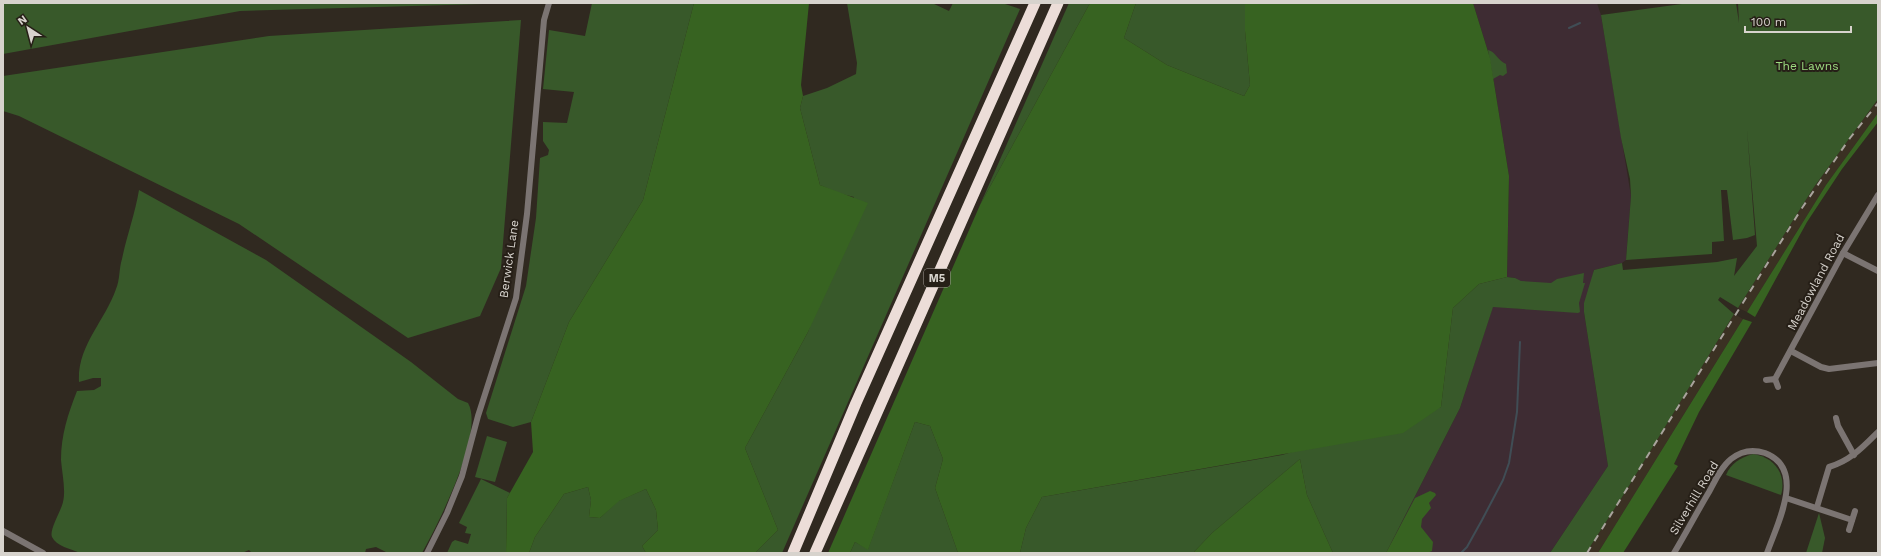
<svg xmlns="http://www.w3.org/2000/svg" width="1881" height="556" viewBox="0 0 1881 556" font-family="'Work Sans',sans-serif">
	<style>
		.built { fill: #3b3123 }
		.industrial { fill: #3e2c33 }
		.green { fill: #38592a }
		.forest { fill: #376321 }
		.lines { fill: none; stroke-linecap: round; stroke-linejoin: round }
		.stream { stroke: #404d55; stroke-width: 2 }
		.minor { stroke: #7b7472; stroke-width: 6 }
		.motorway { stroke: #ecddd8; stroke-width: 11 }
		.rail { stroke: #a9a49d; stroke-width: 2; stroke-dasharray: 7 7; stroke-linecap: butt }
		.labels { text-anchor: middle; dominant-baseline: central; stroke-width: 4; stroke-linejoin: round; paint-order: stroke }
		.shield { fill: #261f17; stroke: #a29d96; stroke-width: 1 }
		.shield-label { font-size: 11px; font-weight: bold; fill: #d7d3cd }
		.park-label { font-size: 12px; fill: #9ddc81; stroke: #261f17 }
		.street-label { font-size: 12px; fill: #d7d3cd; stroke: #261f17 }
	</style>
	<rect width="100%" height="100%" fill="#302920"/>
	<g class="built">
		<path d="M1878,99v14l-52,72 -79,127 -9,-4 76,-121z"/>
		<path d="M1734,314l9,5 -145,234h-12l38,-59z"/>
	</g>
	<path class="industrial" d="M1473,3h124l4,12 30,181 -5,64 -4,3 -28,7 -10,42 24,154 -58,87h-164l74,-145 33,-102 31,3 -9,-31 -8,-1 2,-101 -19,-118z"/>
	<g class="green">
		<path d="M3,3h519l-282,8 -237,43z"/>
		<path d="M592,3h102l-51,197 -74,122 -38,100 -18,5 -25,-8 -2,-6 40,-127 10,-68 4,-60 8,-3 1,-5 -6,-9v-19l24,1 7,-31 -31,-3 6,-59 36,6z"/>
		<path d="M847,3h85l17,8 4,-8h49l18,6 -238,544h-27l23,-23 -33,-82 63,-116 46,-135 -16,-4 -18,-8 -20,-77 3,-12 24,-8 29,-14 1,-11z"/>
		<path d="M1069,3h21l-110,202z"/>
		<path d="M1136,3h109v28l5,54 -6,11 -77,-31 -43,-27z"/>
		<path d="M1689,3h47l3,20 -1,-20h140v96l-64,88 -76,121 -18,-11 -2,3 16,14 -110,180 -38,59h-36l58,-87 -24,-154v-9l10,-33 28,-7 1,7 94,-8 20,-4 -3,18 23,-30 -10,-117 8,106 -8,3 -14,2 -6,-50h-6l3,51 -12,1v12l-86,6 5,-64 -1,-17 -9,-41 -20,-123z"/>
		<path d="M521,20l-20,248 -21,48 -72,22 -169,-114 -220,-108 -16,-5v-35l266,-40z"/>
		<path d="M1488,50c8,2 10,11 18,14l1,9 -4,3 -3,-1 -7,4z"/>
		<path d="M139,190l127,70 145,102 47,37 10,4c17,30 -30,121 -46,150h-34l-12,-6 -10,2 -1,4h-113l-3,-3 -7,3h-162c-9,-4 -24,-7 -28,-16 -3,-7 9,-26 11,-35 3,-12 -1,-29 -2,-42 0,-25 7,-46 16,-69l17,-1 7,-4v-8h-8l-14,4c-2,-36 26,-61 37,-93 4,-9 3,-21 6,-30 5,-24 13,-45 17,-69z"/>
		<path d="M1584,273l-1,10h2l-6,20 1,9 -2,1 -85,-6 -33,101 -74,145h-53l-26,-58 -7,-36 -88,74 -19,20h-173l6,-25 16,-31 240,-42 159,-48 12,-99 26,-24 28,-7 8,1 6,3 30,2 6,-4z"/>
		<path d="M915,422l15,4 13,33 -8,29 23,65h-108l5,-11 13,7z"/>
		<path d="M487,436l20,6 -12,40 -20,-5z"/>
		<path d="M1753,454c21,3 34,20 28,41l-55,-20c5,-12 14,-17 27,-21z"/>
		<path d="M481,479l29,14 -3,5 -1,55h-59l5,-11 3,-2 13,4 3,-10 -6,-1 2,-6 -8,-4z"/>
		<path d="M588,487l3,13 -2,17 11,1 18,-17 28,-12 10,21 2,20 -16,16 4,7h-117l6,-16 29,-43z"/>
		<path d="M1819,513l6,25 -3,15h-16z"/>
	</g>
	<g class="forest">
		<path d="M694,3h115l-8,82 2,11 -3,12 20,77 48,18 -60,129 -63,116 33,82 -23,23h-109l-4,-7 16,-16 -2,-20 -10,-21 -27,12 -19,17 -11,-1 2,-17 -3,-13 -24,7 -29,43 -6,16h-23l1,-55 26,-46 -2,-30 38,-100 74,-122z"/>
		<path d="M1090,3h46l-12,35 43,27 77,31 6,-11 -5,-54v-28h228l17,55 19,118 -2,101 -28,7 -26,24 -12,99 -38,26 -361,64 -16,31 -6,25h-62l-23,-65 8,-29 -13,-33 -15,-4 -47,128 -13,-8 -5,11h-22l152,-348z"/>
		<path d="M1878,113v9l-36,47 -35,53 -52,95 -8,-5 79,-127z"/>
		<path d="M1743,319l9,3 -53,90 -25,52 4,2 -55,87h-25z"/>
		<path d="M1300,459l7,36 26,58h-140l19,-20z"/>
		<path d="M1430,491l5,2 1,2 -7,8 2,5 -9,11 -1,8 12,15 -1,9 -5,2h-41l29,-55z"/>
	</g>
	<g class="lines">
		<g class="stream">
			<path d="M1569,28l11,-5"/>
			<path d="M1461,553l6,-6 15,-27 21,-40 6,-17 8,-51 3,-70"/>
		</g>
		<g class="minor">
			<path d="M1843,253l35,18"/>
			<path d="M1791,351l30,16 8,2 49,-6"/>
			<path d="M1775,379l68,-126 35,-58"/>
			<path d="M1766,380l9,-1 3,8"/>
			<path d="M1836,418l2,8 16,29"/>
			<path d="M1786,498l66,22"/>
			<path d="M1817,507l12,-40c21,-6 34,-20 49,-35"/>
			<path d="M1849,530l6,-19"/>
			<path d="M3,531l40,22"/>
			<path d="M427,553l20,-40 15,-37 16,-60 38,-118 11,-84 17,-194 5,-17"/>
			<path d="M1674,553c12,-20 23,-41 35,-61 6,-11 12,-25 22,-33 10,-8 22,-10 34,-6 42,16 12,71 2,100"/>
		</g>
		<g class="motorway">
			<path d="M793,553l63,-150 179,-400"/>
			<path d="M815,553l243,-550"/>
		</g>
		<path class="rail" d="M1587,553l215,-345 48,-70 28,-35"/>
	</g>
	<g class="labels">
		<rect class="shield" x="924" y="269" width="26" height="18" rx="3"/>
		<g class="shield-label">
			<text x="937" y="278">M5</text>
		</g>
		<g class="park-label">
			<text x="1807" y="66">The Lawns</text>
		</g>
		<g class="street-label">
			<text transform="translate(509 259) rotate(-82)">Berwick Lane</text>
			<text transform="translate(1816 282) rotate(-62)">Meadowland Road</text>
			<text transform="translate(1694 498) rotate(-59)">Silverhill Road</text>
		</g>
	</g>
	<rect width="1881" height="556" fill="none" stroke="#d7d3cd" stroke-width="8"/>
	<g transform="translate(28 28) rotate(324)" stroke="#261f17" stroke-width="3" paint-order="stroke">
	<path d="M0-3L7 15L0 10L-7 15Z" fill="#d7d3cd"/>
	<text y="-6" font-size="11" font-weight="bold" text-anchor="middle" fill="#d7d3cd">N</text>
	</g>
	<path d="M1745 26v6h106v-6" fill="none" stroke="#d7d3cd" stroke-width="2"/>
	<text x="1751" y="26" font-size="12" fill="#d7d3cd" stroke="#261f17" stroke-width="3" paint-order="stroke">100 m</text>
</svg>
